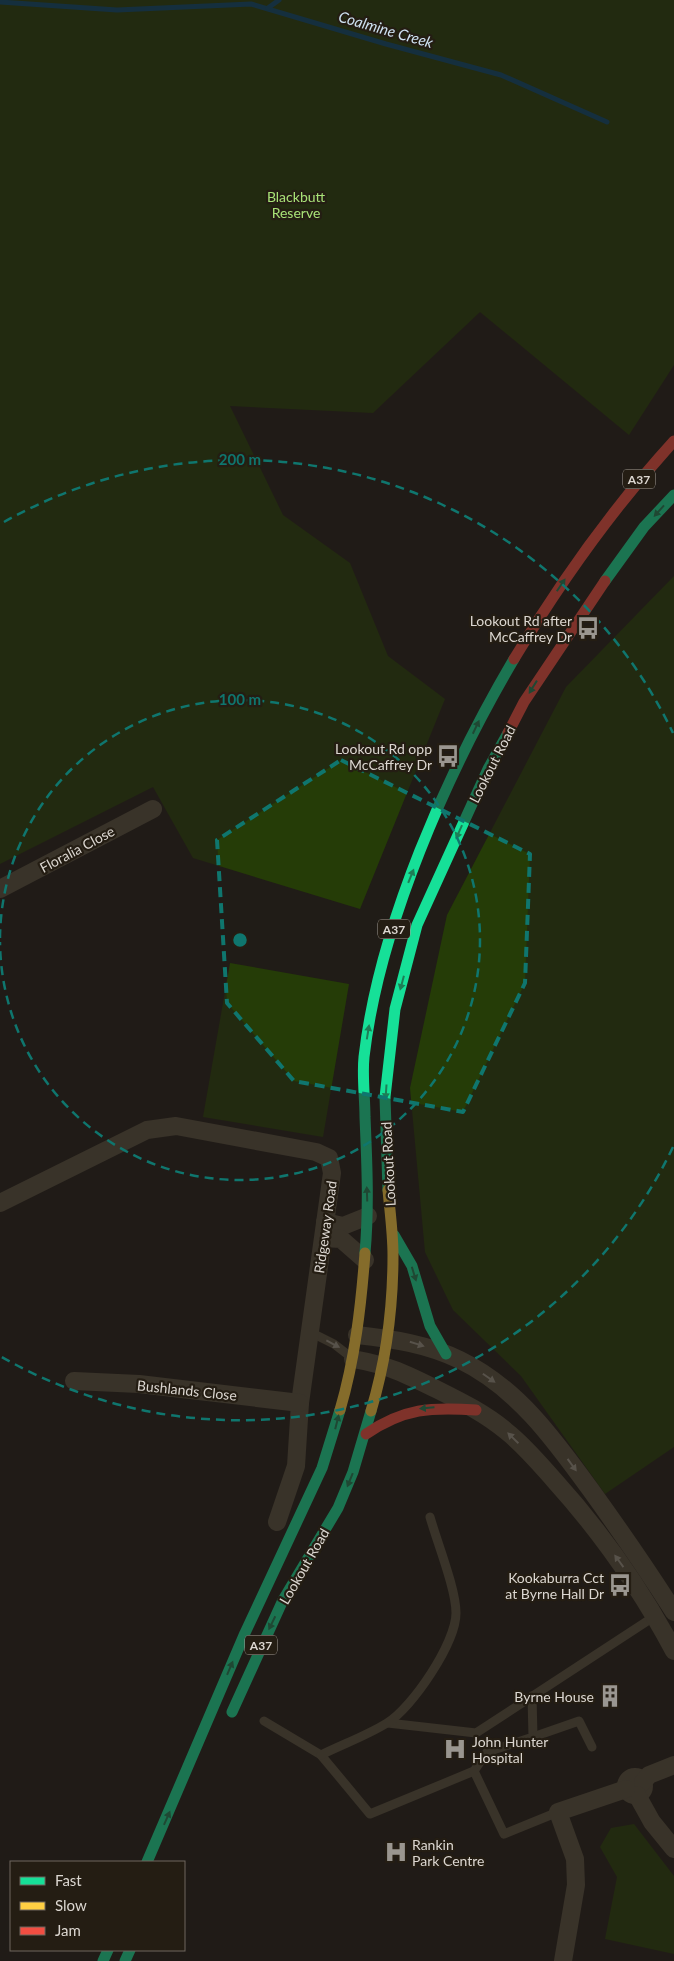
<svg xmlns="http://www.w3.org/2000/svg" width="674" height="1961" viewBox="0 0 674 1961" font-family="Lato,sans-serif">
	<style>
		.green { fill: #253c07 }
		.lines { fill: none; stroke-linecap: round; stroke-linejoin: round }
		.stream { stroke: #07486d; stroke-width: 5 }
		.lane { stroke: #57503f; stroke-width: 9 }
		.street { stroke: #57503f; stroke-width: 18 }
		.fast { stroke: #16e098; stroke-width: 11 }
		.slow { stroke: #ffcf43; stroke-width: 11 }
		.jam { stroke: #f24e42; stroke-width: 11 }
		.oneway { fill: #1d7e56 }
		.oneway2 { fill: #9a9488 }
		.marked { fill: none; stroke: #0f766e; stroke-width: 4; stroke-dasharray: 10 6; stroke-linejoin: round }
		.ring { fill: none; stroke: #0f766e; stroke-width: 2.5; stroke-dasharray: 9 6 }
		.labels { text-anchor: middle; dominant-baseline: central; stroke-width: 4.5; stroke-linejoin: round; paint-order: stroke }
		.shield { fill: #241d13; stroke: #a59f98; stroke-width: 1 }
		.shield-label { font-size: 12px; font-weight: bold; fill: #dcd7d1 }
		.park-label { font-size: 14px; fill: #a8e177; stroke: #241d13 }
		.poi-label { font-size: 14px; fill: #dcd7d1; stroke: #241d13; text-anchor: end }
		.street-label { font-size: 14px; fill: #dcd7d1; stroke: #241d13 }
		.water-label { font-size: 15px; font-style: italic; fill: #cee1f1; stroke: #241d13 }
		.centre { fill: #0f766e; stroke: #241d13; stroke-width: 2.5 }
		.ring-label { font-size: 15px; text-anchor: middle; font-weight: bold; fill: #0f766e; stroke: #241d13; stroke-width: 4.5; stroke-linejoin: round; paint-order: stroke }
	</style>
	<rect width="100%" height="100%" fill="#201c17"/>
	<g class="green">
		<path d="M0,0h674v365l-45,70 -149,-123 -107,101 -143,-7 53,109 67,48 38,93 57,43 -85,210 -167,-51 -40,-71 -153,77z"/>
		<path d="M674,576v871l-69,47 -84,-118 -68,-66 -28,-58 -15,-164 37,-173 119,-228z"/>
		<path d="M230,963l119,21 -26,153 -120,-20z"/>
		<path d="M634,1824l40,52v78l-69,-15 12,-62 -17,-30 11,-19z"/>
	</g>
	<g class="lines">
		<g class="stream">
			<path d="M0,2l117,8 134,-6 135,40 115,31 106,47"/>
			<path d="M268,8l11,-8"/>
		</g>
		<g class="lane">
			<path d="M310,1332l24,12 13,10"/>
			<path d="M264,1721l57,34 49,59 104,-43 13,-19 46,-15 -1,-41"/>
			<path d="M388,1723l88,10 179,-117"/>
			<path d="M533,1737l46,-16 13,26"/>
			<path d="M321,1755c22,-11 45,-19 66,-32 25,-15 69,-80 69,-110 0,-24 -19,-71 -26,-96"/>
			<path d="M474,1771l30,63 54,-22"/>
		</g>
		<g class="street">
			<path d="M0,889l153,-80"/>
			<path d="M0,1203l147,-73 29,-4 140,26 13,6 3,15 -32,230 -4,63 -19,56"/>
			<path d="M325,1222l18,4 25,-10"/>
			<path d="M324,1238l17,1 24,21"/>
			<path d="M357,1335c36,4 70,9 103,25 58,28 96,82 133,133 28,39 55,78 81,119"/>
			<path d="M353,1359c35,6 53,15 85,31 24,12 48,24 68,41 18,14 33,32 48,49 47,52 87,109 120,171"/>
			<path d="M74,1381l65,3 161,19"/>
			<circle cx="635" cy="1786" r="9"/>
			<path d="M643,1782l6,-7 25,-10"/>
			<path d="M637,1795l15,27 22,27"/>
			<path d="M563,1961l13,-76 -1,-26 -17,-47 68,-23"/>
		</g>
		<g class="fast">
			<path d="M605,581l39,-54 30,-32"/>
			<path d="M388,1190l-3,-93 10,-88 22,-84 71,-156 20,-36"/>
			<path d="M394,1235l18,31 18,60 16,28"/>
			<path d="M365,1253c4,-45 2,-90 0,-136 0,-19 -3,-41 -1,-60 15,-131 84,-286 150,-398"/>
			<path d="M232,1712l51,-112 55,-92 15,-36 18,-61"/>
			<path d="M147,1862l98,-229 77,-165 18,-58"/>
			<path d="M103,1961l5,-11"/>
			<path d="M125,1961l5,-11"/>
		</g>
		<g class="slow">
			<path d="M340,1410c15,-51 21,-104 25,-157"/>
			<path d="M371,1411c15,-50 22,-104 22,-156 0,-21 -3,-43 -5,-65"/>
		</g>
		<g class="jam">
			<path d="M514,659c47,-78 99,-151 160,-218"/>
			<path d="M508,733l16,-31 81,-121"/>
			<path d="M366,1434c38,-26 65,-27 110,-24"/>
		</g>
	</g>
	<defs><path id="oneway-solid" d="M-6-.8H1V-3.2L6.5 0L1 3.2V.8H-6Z" transform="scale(1.25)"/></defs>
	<g class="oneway">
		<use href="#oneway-solid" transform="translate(659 511) rotate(132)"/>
		<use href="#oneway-solid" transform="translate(561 585) rotate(-56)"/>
		<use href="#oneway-solid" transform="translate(533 687) rotate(122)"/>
		<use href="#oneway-solid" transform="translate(476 727) rotate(-65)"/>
		<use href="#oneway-solid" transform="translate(459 832) rotate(114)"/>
		<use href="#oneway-solid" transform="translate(411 876) rotate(-68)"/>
		<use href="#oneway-solid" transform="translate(402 983) rotate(105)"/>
		<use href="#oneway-solid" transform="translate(368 1032) rotate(-81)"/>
		<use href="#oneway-solid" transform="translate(386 1092) rotate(94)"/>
		<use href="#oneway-solid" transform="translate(367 1194) rotate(-92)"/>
		<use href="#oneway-solid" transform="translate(414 1274) rotate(73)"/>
		<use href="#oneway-solid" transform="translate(427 1408) rotate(175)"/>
		<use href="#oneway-solid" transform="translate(337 1422) rotate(-76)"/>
		<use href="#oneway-solid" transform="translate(350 1480) rotate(112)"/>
		<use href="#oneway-solid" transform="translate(272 1623) rotate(116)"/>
		<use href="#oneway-solid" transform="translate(230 1668) rotate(-67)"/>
		<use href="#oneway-solid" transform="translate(167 1818) rotate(-66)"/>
	</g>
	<g class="oneway2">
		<use href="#oneway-solid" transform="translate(333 1344) rotate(28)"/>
		<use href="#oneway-solid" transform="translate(417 1344) rotate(17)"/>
		<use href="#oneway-solid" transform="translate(489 1378) rotate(35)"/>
		<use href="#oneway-solid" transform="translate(513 1438) rotate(-136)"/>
		<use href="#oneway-solid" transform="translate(572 1465) rotate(54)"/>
		<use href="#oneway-solid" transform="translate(619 1561) rotate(-126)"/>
	</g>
	<path d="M0 0H674V1961H0ZM341,760l189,94 -5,129 -62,129 -169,-31 -67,-78 -10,-163z" fill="#201c17" fill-opacity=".55" fill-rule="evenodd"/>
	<path class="marked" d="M341,760l189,94 -5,129 -62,129 -169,-31 -67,-78 -10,-163z"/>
	<g class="ring">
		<path d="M0 938A240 240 0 1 1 0 942"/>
		<path d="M673 1147A480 480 0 0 1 0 1356M4 522A480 480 0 0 1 673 733"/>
	</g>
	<defs>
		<symbol id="bus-bare" viewBox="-9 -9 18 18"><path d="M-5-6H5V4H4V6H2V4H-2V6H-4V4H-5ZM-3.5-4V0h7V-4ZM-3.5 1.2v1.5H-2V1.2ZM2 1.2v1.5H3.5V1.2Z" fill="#9a9690" stroke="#241d13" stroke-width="2.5" paint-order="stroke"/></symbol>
		<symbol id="building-bare" viewBox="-9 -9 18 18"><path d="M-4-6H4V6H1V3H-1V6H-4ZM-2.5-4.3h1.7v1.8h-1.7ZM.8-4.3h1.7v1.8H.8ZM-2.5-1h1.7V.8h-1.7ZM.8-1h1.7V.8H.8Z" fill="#9a9690" stroke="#241d13" stroke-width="2.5" paint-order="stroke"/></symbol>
		<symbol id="hospital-bare" viewBox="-9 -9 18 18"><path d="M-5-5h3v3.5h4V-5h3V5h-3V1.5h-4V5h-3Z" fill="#9a9690" stroke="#241d13" stroke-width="2.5" paint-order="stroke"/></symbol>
	</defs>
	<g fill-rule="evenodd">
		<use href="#bus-bare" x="572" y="612" width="32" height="32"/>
		<use href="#bus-bare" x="432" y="740" width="32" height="32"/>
		<use href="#bus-bare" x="604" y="1569" width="32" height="32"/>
		<use href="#building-bare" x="594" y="1680" width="32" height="32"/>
		<use href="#hospital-bare" x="439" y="1733" width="32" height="32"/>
		<use href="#hospital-bare" x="380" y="1836" width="32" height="32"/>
	</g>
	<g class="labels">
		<g class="shield">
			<rect x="623" y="469.5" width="32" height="19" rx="4"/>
			<rect x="378" y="919.5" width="32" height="19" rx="4"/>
			<rect x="245" y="1635.5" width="32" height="19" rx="4"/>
		</g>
		<g class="shield-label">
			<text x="639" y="479">A37</text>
			<text x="394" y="929">A37</text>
			<text x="261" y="1645">A37</text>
		</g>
		<g class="park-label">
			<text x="296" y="196">Blackbutt<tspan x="296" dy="16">Reserve</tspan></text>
		</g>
		<g class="poi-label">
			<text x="572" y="620">Lookout Rd after<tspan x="572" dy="16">McCaffrey Dr</tspan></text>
			<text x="432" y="748">Lookout Rd opp<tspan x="432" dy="16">McCaffrey Dr</tspan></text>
			<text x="604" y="1577">Kookaburra Cct<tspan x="604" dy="16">at Byrne Hall Dr</tspan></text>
			<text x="594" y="1696">Byrne House</text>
			<text x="472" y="1741" text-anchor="start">John Hunter<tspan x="472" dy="16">Hospital</tspan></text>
			<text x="412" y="1844" text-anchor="start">Rankin<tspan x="412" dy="16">Park Centre</tspan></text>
		</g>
		<g class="street-label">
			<text transform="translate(492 764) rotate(-63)">Lookout Road</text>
			<text transform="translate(77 849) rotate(-28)">Floralia Close</text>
			<text transform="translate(388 1164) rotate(-93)">Lookout Road</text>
			<text transform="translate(325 1227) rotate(-82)">Ridgeway Road</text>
			<text transform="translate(187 1390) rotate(6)">Bushlands Close</text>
			<text transform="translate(304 1566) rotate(-60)">Lookout Road</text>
		</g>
		<g class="water-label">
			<text transform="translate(386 29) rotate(16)">Coalmine Creek</text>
		</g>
	</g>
	<circle cx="240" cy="940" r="8" class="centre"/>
	<g class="ring-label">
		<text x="240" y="465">200 m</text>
		<text x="240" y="705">100 m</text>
	</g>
	<rect x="10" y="1861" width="175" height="90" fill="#241d13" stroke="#6e675f"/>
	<rect x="20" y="1877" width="25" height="8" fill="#16e098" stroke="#6e675f"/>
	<text x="55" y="1886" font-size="15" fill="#dcd7d1">Fast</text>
	<rect x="20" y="1902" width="25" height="8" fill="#ffcf43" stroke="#6e675f"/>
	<text x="55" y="1911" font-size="15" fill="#dcd7d1">Slow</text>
	<rect x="20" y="1927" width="25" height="8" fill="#f24e42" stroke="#6e675f"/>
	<text x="55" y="1936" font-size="15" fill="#dcd7d1">Jam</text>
</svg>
